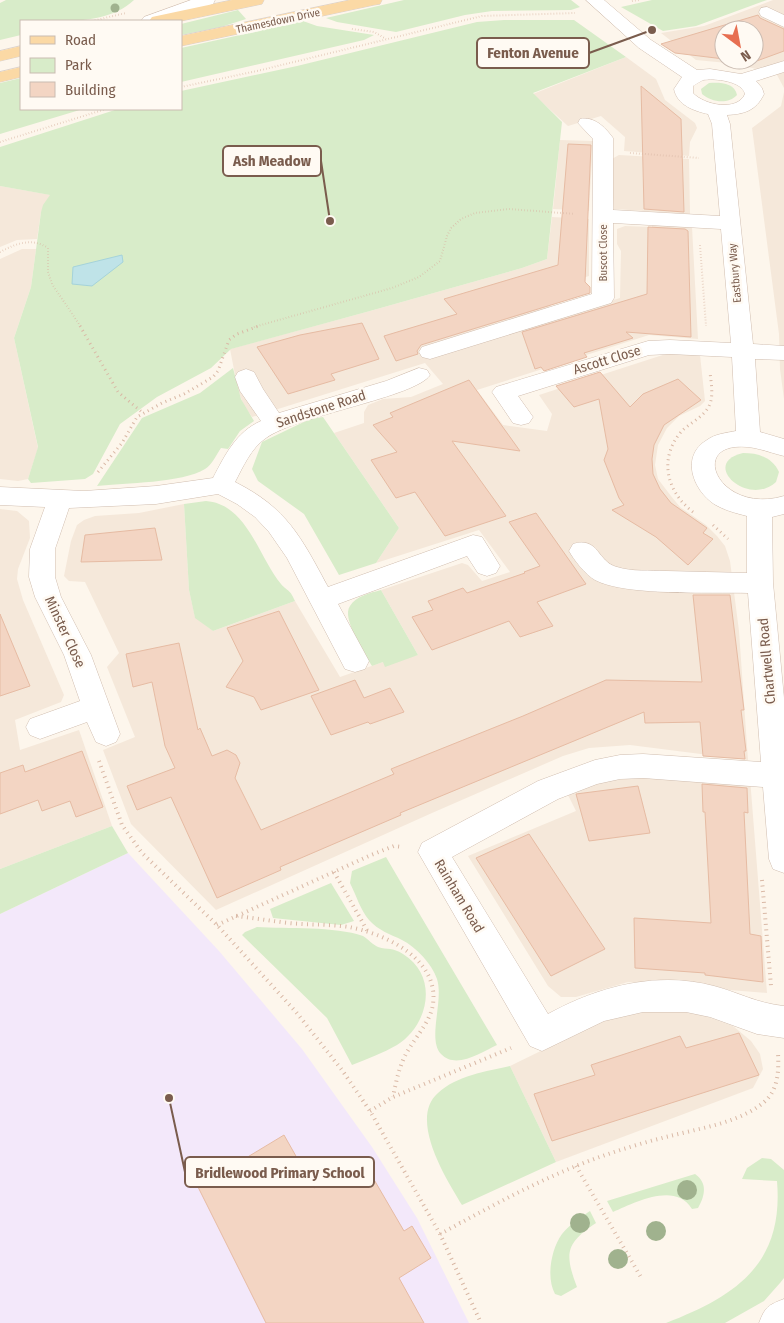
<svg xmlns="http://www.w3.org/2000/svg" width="784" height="1323" viewBox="0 0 784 1323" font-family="'Fira Sans Condensed',sans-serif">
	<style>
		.residential { fill: #f5e8da; fill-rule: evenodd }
		.education { fill: #f3e8fa }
		.green { fill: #d8ecc9 }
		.water { fill: #bfe3e8; stroke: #a5d3da }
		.building { fill: #f3d5c3; stroke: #e6bba3 }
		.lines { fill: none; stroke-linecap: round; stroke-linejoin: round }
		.minor-casing { stroke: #d1beb0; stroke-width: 1 }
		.major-casing { stroke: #dad1cd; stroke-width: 1 }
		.path-far2 { stroke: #d9b8a5; stroke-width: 2; stroke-dasharray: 0.5 2.5; stroke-linecap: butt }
		.path-far1 { stroke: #d9b8a5; stroke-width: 3; stroke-dasharray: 1 4; stroke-linecap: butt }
		.path { stroke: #d9b8a5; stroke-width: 4; stroke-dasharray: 1 4.5; stroke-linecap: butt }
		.minor { fill: #fff; fill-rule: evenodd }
		.major { fill: #fbd9a5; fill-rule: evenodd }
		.tree { fill: #a0b28e }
		.labels { text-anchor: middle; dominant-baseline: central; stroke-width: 5; stroke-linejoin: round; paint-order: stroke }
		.far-street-label { font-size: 11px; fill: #7a5c4d; stroke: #fffaf3 }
		.street-label { font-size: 14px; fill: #7a5c4d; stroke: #fffaf3 }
		.leader { fill: none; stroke: #7a5c4d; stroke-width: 2 }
		.callout-dot { fill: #7a5c4d; stroke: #fffaf3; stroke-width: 2 }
		.callout { fill: #fffaf3; stroke: #7a5c4d; stroke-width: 2 }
		.callout-label { font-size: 15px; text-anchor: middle; font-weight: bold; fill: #7a5c4d }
	</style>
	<rect width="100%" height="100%" fill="#fdf6ec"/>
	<g class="residential">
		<path d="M773,0h11v88l-7,-13 -39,-11 -42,-4 -35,-27 43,-7zM724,30h30v30h-30z"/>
		<path d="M626,57l30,22 9,21 30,23 2,5 -7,14 -1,14 -65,-5 1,-14 -24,-21 -33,10 -35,-32z"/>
		<path d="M784,92v307l-4,-30 -1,-35 -27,-206 29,-22z"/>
		<path d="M560,140l33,1 -4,70 -36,-2z"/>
		<path d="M619,155l70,4 1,55 -76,-5 -4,-49z"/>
		<path d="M0,186l51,9 -10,17 -4,27 -20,1 -17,7z"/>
		<path d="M552,217l37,2v57l-52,16 22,25 61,-19 1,-47 -4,-7v-15l8,-3 27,1v-3l40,3 6,112 -49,-4 -172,55 26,35 44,6 5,-17 -13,-19 133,-43 28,3 5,46 -5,5 -21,10 -12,12 -9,17 -3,20 3,14 13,17 9,11 26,18 11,11 8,10 5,15 9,70 9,129 -118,-15 -41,3 -26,8 -131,57 -216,97 -85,-86 -28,-74 32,-13 -28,-70 12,-14 -34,-71 -16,-1 -5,-5 7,-35 6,-16 7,-5 11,-4 44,-3 45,-9 5,86 6,27 18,14 82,-30 45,76 43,-15 35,-7 -37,-65 81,-27 6,2 14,16 28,-9 -31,-42 -103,33 23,-35 -65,-95 30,-10v-11l4,-7 15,-6 28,-2 32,-13 -18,-21 -173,54 -8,-11 -6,-16 -8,-41 140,-38 152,-43 25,-9z"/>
		<path d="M22,249h14l-5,38 -17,51 24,110 -10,31 -10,2 -18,-2v-220z"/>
		<path d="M0,509l17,2 12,10 1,17 -12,31 -1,10 6,21 41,95 -3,7 -46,18 5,30 59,-20 33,96 -112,43z"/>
		<path d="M637,778h113l17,215 -139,-11 -52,15h-15l-13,-11 -80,-130 108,-45 -9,-18 39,-12z"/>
		<path d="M667,1008l30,5 36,13 18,15 9,13 3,15 -10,19 -197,74 -46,-96 88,-43 33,-10z"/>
	</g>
	<path class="education" d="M128,853l91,98 83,98 70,98 45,71 52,105h-469v-409z"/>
	<g class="green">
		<path d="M6,0h128c-27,26 -77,21 -113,21v14l-21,5v-37z"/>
		<path d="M404,0h167l9,7 -9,3 -79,1 -27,4 -69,17 -59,-10 -11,-4z"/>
		<path d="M652,0h115l-71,26 -33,5 -42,-24z"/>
		<path d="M238,10l8,9 -25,8 -40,8v-11z"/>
		<path d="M504,20h70l52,37 -93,36 29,29 -15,137 -25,9 -152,43 -139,38 -20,19 -54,29 -37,27 -27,50 -8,5 -54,4 -3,-4 10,-32 -24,-109 17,-51 10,-75 2,-7 7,-10 -50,-9v-39l118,-38h63v-18l116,-25 180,-44z"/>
		<path d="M303,21l14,5 57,9 -10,5 -183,42v-34z"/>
		<path d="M21,78v31h62l-83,25v-51z"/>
		<path d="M709,83c11,-1 26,0 28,12 -9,10 -26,7 -35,-1l-1,-5z"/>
		<path d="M233,368l8,31 13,22 -14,10 -12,18 -7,-1c-5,7 -9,17 -16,21 -23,14 -80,14 -108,17l45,-68 58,-25z"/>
		<path d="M323,417l76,111 -23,35 -37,12 -35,-61 -46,-33 -6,-12 10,-27 48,-23z"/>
		<path d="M743,453c15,0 29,4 36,19l-3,10c-28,26 -77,-19 -33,-29z"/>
		<path d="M206,501c41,3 52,55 75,83 7,8 9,5 14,17l-82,30 -18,-13 -6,-28 -5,-86z"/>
		<path d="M381,590l37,65 -33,12 -2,-5 -11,4c-7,-12 -31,-48 -22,-60 6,-10 20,-13 31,-16z"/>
		<path d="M112,826l16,27 -128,61v-45z"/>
		<path d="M386,857l14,24 97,164c-15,7 -41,25 -56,9 -14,-15 3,-53 -4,-75 -5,-15 -21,-32 -35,-39 -12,-6 -23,-9 -33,-20 -8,-9 -13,-25 -19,-37l2,-12z"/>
		<path d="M331,883l23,38 -13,4 -68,-7 -3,-9z"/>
		<path d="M257,927c30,2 78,-1 106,9 5,3 10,9 15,11 10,3 14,0 25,7 36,22 26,71 -6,91 -14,8 -30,14 -45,20l-25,-47 -85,-83 3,-3z"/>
		<path d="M510,1066l46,96 -94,43c-15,-25 -54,-86 -24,-112 18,-17 49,-22 72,-27z"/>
		<path d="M762,1158l9,1 13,11v108l-4,5 -16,18 -39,22h-59c70,-27 118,-59 111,-142l-35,-2 5,-11z"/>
		<path d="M695,1174c13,9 10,22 3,34l-6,1c-17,-28 -58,-6 -79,3l-6,-11z"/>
		<path d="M590,1211l6,12c-30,20 -32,30 -19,64l-16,9 -6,-2c-9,-16 -4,-45 7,-60 8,-10 18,-16 28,-23z"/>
	</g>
	<path class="water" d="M122,255l1,7 -31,24 -20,-2 1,-17z"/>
	<g class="building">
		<path d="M758,15l2,3 24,11v22l-30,11 -17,-2h17v-30h-30v29l-49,-6 -14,-9z"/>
		<path d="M641,86l40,33 3,93 -40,-3z"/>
		<path d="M568,144l23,1 -6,137 5,5v6l-169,52 -4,6 1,3 -22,7 -12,-25 73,-22 -13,-15 114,-34z"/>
		<path d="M648,227l37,2 3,2 3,106 -65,-5 7,6 -49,15 3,4 -43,14 -3,-4 -6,2 -13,-37 125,-38z"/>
		<path d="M362,323l17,36 -48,15 4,6 -47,14 -31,-47 43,-12z"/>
		<path d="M600,372l30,35 13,-13 35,-15 23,21 -37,25 -10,20 -2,14 1,15 7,15 11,14 36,25 -4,5 10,6 -25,26 -32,-28 -44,-27 12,-5 -5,-7 -15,-38 4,-11 -9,-50 -25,8 -18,-21z"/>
		<path d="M469,380l51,71 -68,-10 54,75 -61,20 -30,-44 -19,6 -25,-38 26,-8 -24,-27 20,-8 -3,-4z"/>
		<path d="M536,513l50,71 -49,18 16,24 -33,11 -11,-16 -77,29 -20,-33 21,-7 -5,-9 35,-13 4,5 58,-20 -1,-1 16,-6 -31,-44z"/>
		<path d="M155,528l7,32 -81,2 4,-27z"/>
		<path d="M693,595h37l14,115h-3l5,41h-2l1,8 -42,-3 -3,-34 -55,1 -1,-11 -244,101 1,2 -121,52 1,3 -64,28 -46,-101 -34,13 -10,-24 48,-18 -10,-22 -13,-64 -19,5 -7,-33 53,-11 19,87 2,-2 12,28 15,-6 9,5 4,8 -5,15 26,52 133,-56 -3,-5 132,-53 83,-36 96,2z"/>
		<path d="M279,611l40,79 -58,20 -7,-13 -28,-10 17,-26 -16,-33z"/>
		<path d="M0,614l30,72 -30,10z"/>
		<path d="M355,680l9,18 26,-10 14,24 -34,12 -2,-2 -37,13 -20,-39z"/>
		<path d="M82,751l21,56 -27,10 -6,-16 -28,10 -4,-11 -38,14v-41l23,-8 2,7z"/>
		<path d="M702,784l45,4 1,25 -4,-1 6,122 11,2 2,46 -58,-7v-2l-70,-5 -1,-50 77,5 -6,-111h-2z"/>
		<path d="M638,786l12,47 -61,8 -13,-47z"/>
		<path d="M529,834l76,115 -54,27 -75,-118z"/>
		<path d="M739,1033l20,42 -207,66 -18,-47 61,-19 -4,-10 89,-29 6,12z"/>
		<path d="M284,1135l30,53 48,-29 42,72 8,-5 19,32 -32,20 25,45h-158l-68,-136z"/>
	</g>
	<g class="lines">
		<defs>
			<g id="minor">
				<path d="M191,0h24l-2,4 -48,17h-24l3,-4z"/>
				<path d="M586,0h18l47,40 46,30 13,-1 31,5 43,-13v11l-28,9 6,7 2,6c-8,17 -20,20 -37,21l3,9 23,220 31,2v14l-29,-1 5,73 24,7v17c-17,-4 -31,-11 -49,-9 -44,5 -11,67 49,49v18l-12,3 1,66 11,115v175l-11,-4 -4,-10 -6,-72 -120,-9 -23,1 -23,5 -39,15 -106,58 96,157c51,-28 109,-43 166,-28 26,7 42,17 70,20v32l-27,-4 -47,-17 -24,-5h-43l-39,9 -62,30 -12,-5 -112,-194 4,-9 116,-62 57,-21 25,-5 23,-1 118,8 -13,-169c-38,-1 -123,3 -153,-13 -10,-6 -21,-20 -26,-29l4,-7c26,-8 24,18 44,23 15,5 33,3 49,4 27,1 54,1 81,2v-57c-12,-3 -23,-6 -33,-12 -21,-14 -34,-48 -7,-64 8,-6 19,-7 29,-9l-4,-74 -62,-3 -21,1 -131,41 15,21 -4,6 -8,2 -8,-2 -21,-31 4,-5 152,-46 22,-1 61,3 -10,-114 -108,-6 1,75 -3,5 -181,56 -8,-2 -3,-5 3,-5 170,-53 1,-155 -15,-16 2,-4c14,-3 25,8 33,19v72l107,6 -8,-92 -4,-10c-14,-3 -31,-9 -34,-25l8,-12 -43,-29zM703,80c12,-2 39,1 42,14 -8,18 -41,11 -52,-1v-7z"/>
				<path d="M767,7l17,8v12l-23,-11 -2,-4 2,-4z"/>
				<path d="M419,368l8,2 3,5c-14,22 -132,40 -164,63 -15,10 -23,29 -31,44 52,26 66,55 93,105l145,-52 9,2 18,29 -4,7 -9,3 -9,-3 -11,-17 -129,48 31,57 -4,8 -10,3 -10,-3 -58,-111 -18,-26 -14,-15 -18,-13 -19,-10 -62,10 -87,4 -14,41v28l6,20 30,58 29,79 -4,8 -10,4 -10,-4 -9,-20 -47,17 -10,-4 -4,-8 4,-8 50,-18 -16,-46 -29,-58 -6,-20 1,-28 15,-42 -45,-2v-18l84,4 72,-5 57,-8c12,-23 23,-46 48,-57l-21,-30 -5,-14 3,-5 8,-3 8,3 9,17 16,24 107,-32z"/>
				<path d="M784,1299v24h-25c6,-16 9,-18 25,-24z"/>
			</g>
			<g id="major">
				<path d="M232,0h32l-2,4 -81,17h-32l3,-4z"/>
				<path d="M350,0h32l-2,4 -6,1 -193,41v-10z"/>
				<path d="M21,46v10l-21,5v-10z"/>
				<path d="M21,67v10l-21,5v-10z"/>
			</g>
		</defs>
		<use href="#minor" class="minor-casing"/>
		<use href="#major" class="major-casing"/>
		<g class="path-far2">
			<path d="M632,1l7,-1"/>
			<path d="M92,21l34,-8"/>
			<path d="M352,29l22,3 12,7"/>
			<path d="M181,87l76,-16 225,-55 93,-3"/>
			<path d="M0,142l106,-33"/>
			<path d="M630,153l69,5"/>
			<path d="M700,245l6,81"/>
			<path d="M0,252c15,-8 32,-15 48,-4v24l4,12 29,43"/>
			<path d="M254,327l138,-39 27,-11 21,-16 7,-25 4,-8 10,-9 14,-6 34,-4 66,5"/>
		</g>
		<g class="path-far1">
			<path d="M80,326l38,66 25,21"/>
			<path d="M98,472l24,-29 15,-26 25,-14 22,-9 29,-17 5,-6 11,-31 8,-6 22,-8"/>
			<path d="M693,512c-26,-20 -35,-53 -12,-80 8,-9 22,-14 28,-26 5,-10 2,-23 1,-34"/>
			<path d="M713,525l15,14"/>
		</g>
		<g class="path">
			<path d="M99,761l23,64 20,28 75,72 79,87 46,58 28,41 70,123 41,89"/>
			<path d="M334,872l34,60"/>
			<path d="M762,880l9,106"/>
			<path d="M236,916c18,2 35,5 53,7 20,2 40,1 60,4 37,7 90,32 84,77 -3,19 -18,33 -27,50 -7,13 -10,28 -13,43"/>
			<path d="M217,925l154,-70 23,-9 8,1"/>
			<path d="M370,1111l23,-14 118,-49"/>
			<path d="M576,1166l66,113"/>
			<path d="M440,1234c50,-27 100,-55 154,-75 25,-9 51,-17 76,-23 31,-8 68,-13 93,-33 15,-12 16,-31 15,-49"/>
		</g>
		<use href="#minor" class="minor"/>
		<use href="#major" class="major"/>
	</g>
	<g class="tree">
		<circle cx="115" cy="8" r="4.5"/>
		<circle cx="687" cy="1190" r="10"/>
		<circle cx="580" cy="1223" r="10"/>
		<circle cx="656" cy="1231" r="10"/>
		<circle cx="618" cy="1259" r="10"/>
	</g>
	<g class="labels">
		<g class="far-street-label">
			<text transform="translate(278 21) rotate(-12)">Thamesdown Drive</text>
			<text transform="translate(603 253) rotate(-90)">Buscot Close</text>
			<text transform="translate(735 273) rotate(-95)">Eastbury Way</text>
		</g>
		<g class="street-label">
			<text transform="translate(607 360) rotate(-17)">Ascott Close</text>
			<text transform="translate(321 409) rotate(-18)">Sandstone Road</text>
			<text transform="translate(65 632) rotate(65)">Minster Close</text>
			<text transform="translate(767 661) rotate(-95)">Chartwell Road</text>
			<text transform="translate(459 896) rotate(59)">Rainham Road</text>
		</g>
	</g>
	<path class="leader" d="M652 30L589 53M330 221L321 161M169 1098L185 1172"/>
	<g class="callout-dot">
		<circle cx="652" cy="30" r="5"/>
		<circle cx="330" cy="221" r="5"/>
		<circle cx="169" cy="1098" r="5"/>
	</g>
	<g class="callout">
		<rect x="477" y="38" width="112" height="30" rx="5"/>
		<rect x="223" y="146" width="98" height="30" rx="5"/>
		<rect x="185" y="1157" width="189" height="30" rx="5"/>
	</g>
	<g class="callout-label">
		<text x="533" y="58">Fenton Avenue</text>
		<text x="272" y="166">Ash Meadow</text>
		<text x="280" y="1178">Bridlewood Primary School</text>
	</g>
	<rect x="20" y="20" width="162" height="90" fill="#fffaf3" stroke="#cabbb1"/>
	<rect x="30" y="36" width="25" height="8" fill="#fbd9a5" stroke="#cabbb1"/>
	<text x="65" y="45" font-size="15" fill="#7a5c4d">Road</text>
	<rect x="30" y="58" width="25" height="15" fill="#d8ecc9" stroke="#cabbb1"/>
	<text x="65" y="70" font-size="15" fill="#7a5c4d">Park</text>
	<rect x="30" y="82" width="25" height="15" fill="#f3d5c3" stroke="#cabbb1"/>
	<text x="65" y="95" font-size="15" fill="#7a5c4d">Building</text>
	<g transform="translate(739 45) rotate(148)"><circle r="24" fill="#fffaf3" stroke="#cabbb1"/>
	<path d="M0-4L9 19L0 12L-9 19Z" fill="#e76f51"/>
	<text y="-8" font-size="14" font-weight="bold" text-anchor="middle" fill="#7a5c4d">N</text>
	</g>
</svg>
